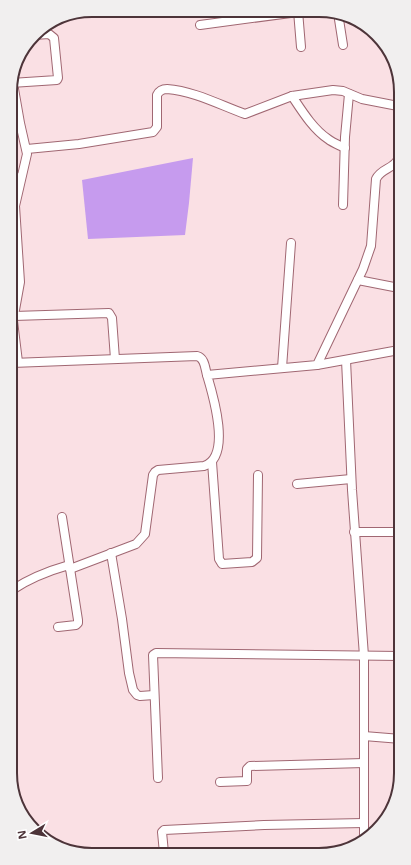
<svg xmlns="http://www.w3.org/2000/svg" width="411" height="865" viewBox="0 0 411 865" font-family="'Noto Sans',sans-serif">
	<style>
		.water { fill: #c69bee }
		.lines { fill: none; stroke-linecap: round; stroke-linejoin: round }
		.minor-casing { stroke: #a06772; stroke-width: 10 }
		.minor { stroke: #fff; stroke-width: 8 }
		.rim { fill: none; stroke: #4d3439; stroke-width: 2 }
	</style>
	<rect width="100%" height="100%" fill="#fae0e4"/>
	<path class="water" d="M193,158l-4,45 -4,32 -97,4 -6,-59z"/>
	<g class="lines">
		<defs>
			<g id="minor">
				<path d="M298,11l3,36"/>
				<path d="M80,12l41,1 30,-3"/>
				<path d="M338,13l5,32"/>
				<path d="M200,25l98,-13"/>
				<path d="M11,83l46,-3 1,-2 -4,-40 -5,-4 -15,1"/>
				<path d="M13,83l7,40 7,31 -12,52 5,76 -7,39 5,41"/>
				<path d="M292,96c10,15 21,33 36,43 5,4 11,6 17,9"/>
				<path d="M27,149l52,-5 74,-12 4,-5v-32c2,-4 6,-6 10,-6 27,2 53,16 78,25l47,-18 41,-6 10,1 19,8 36,7"/>
				<path d="M11,176l10,2"/>
				<path d="M343,205l2,-68 4,-43"/>
				<path d="M358,280l41,8"/>
				<path d="M14,316l95,-3 3,5 3,41"/>
				<path d="M346,360l6,130 12,166v181"/>
				<path d="M12,363l185,-7c8,2 8,12 10,19"/>
				<path d="M317,365l82,-15"/>
				<path d="M282,368l9,-125"/>
				<path d="M212,462l7,97 3,5 30,-2 5,-4 1,-83"/>
				<path d="M297,484l54,-5"/>
				<path d="M354,532h46"/>
				<path d="M111,553l11,66 7,54 4,17 4,5 3,1 14,-1"/>
				<path d="M70,569l66,-25 9,-10 8,-59 2,-3 3,-2 46,-4c28,-9 9,-71 3,-91l110,-10 46,-96 8,-23 5,-67c5,-11 18,-10 22,-20"/>
				<path d="M12,590c18,-12 36,-19 57,-25"/>
				<path d="M58,627l18,-2 2,-2v-3l-16,-103"/>
				<path d="M364,736l37,3"/>
				<path d="M158,778l-5,-123 3,-2 244,3"/>
				<path d="M220,782l27,-1v-12l3,-3 114,-3"/>
				<path d="M164,853l-2,-21 2,-2 100,-5 100,-2"/>
			</g>
		</defs>
		<use href="#minor" class="minor-casing"/>
		<use href="#minor" class="minor"/>
	</g>
	<path d="M0 0H411V865H0ZM92 17H319A75 75 0 0 1 394 92V773A75 75 0 0 1 319 848H92A75 75 0 0 1 17 773V92A75 75 0 0 1 92 17Z" fill="#f1efef" fill-rule="evenodd"/>
	<path class="rim" d="M92 17H319A75 75 0 0 1 394 92V773A75 75 0 0 1 319 848H92A75 75 0 0 1 17 773V92A75 75 0 0 1 92 17Z"/>
	<g transform="translate(32 833) rotate(260)" stroke="#ffffff" stroke-width="3" paint-order="stroke">
	<path d="M0-3L7 15L0 10L-7 15Z" fill="#4d3439"/>
	<text y="-6" font-size="11" font-weight="bold" text-anchor="middle" fill="#4d3439">N</text>
	</g>
</svg>
